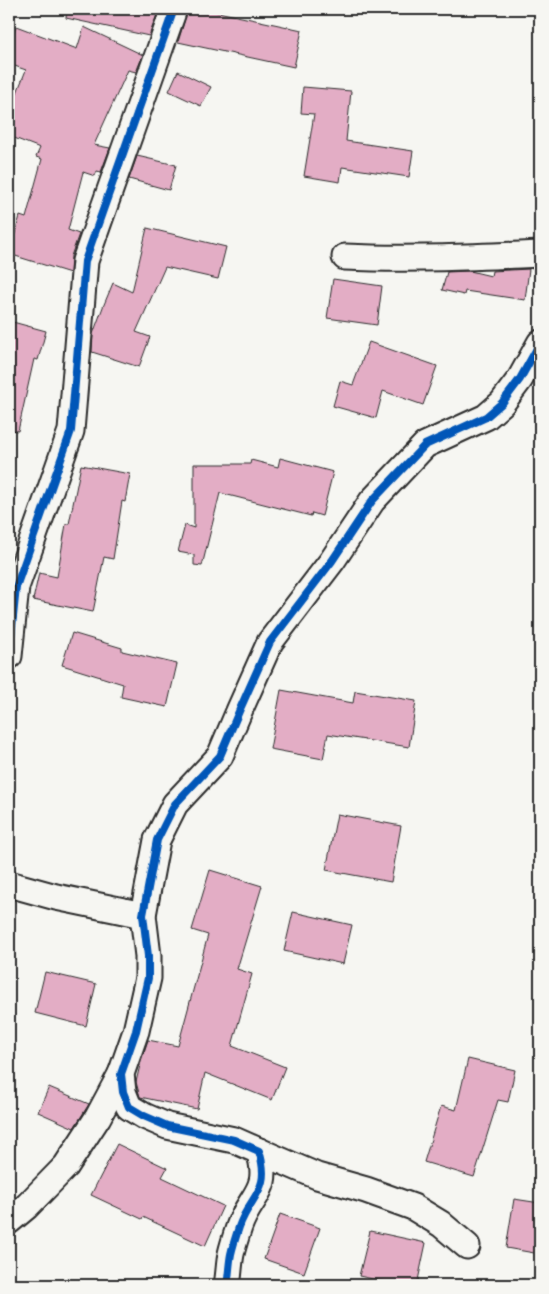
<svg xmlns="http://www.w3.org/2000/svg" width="549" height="1294" viewBox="0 0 549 1294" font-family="'Indie Flower',sans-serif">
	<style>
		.building { fill: #e3adc5; stroke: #2b2b2b }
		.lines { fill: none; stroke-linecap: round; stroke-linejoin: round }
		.street-casing { stroke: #2b2b2b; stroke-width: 29 }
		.street { stroke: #f6f6f2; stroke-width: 25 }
		.cycleway-casing { stroke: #f6f6f2; stroke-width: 11 }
		.cycleway { stroke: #0057b8; stroke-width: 8 }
	</style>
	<rect width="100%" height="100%" fill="#f6f6f2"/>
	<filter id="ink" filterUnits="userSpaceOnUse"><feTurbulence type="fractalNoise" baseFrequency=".02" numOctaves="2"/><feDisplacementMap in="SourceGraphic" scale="10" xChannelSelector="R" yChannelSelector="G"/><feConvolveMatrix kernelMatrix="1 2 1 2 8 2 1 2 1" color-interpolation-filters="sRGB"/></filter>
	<g filter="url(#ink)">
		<g class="building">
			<path d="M67,9h92l-10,27 -83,-18z"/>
			<path d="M188,9h16l98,21 -8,37 -116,-25z"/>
			<path d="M16,26l61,23 7,-22 59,28 -7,17 -8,-2 -34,75 16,3 -9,24 -4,-1 -2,5 -12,-4 -15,58 11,4 -8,22 -1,17 -61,-19 11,-38 6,2 16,-59 -6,-2 4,-9 -31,-12v-23l17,-43 -17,-6v-16z"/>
			<path d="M178,71l33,16 -10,19 -32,-15z"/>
			<path d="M303,87l48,4 -5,50 67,10 -4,26 -67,-10 -2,15 -36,-6 10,-62 -13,-1z"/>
			<path d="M137,156l39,9 -7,25 -40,-11z"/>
			<path d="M147,228l79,19 -8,32 -53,-12 -29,65 14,5 -11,30 -47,-15 1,-18 10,-27 10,-24 19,9z"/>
			<path d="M529,269l-4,31 -60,-9 -1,4 -22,-5 5,-18 23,-1 21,5 1,-5z"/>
			<path d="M333,279l49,7 -5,39 -50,-7z"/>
			<path d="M9,321l37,10 -8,29 -4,-1 -16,72 -9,-1z"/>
			<path d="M369,342l68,24 -14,39 -40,-14 -7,27 -43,-12 7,-25 13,4z"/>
			<path d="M280,458l53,14 -11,44 -10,-3 -1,3 -91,-23 -18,73 -8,-1v-10l-16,-3 7,-27 9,3v-64h56l1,-4 27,7z"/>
			<path d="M81,465l49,9 -5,28 -3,-1 -9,58 -9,-2 -11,55 -60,-12 6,-27 18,4 9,-53h3z"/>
			<path d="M72,633l50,15v3l55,13 -10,43 -46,-10 2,-13 -61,-19z"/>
			<path d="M281,690l72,13 2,-12 61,10 -7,46 -81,-13 -5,25 -53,-10z"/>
			<path d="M337,814l64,12 -10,56 -65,-12z"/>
			<path d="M210,870l52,16 -25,83 15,5 -20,72 53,21 -13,33 -67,-27 -8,36 -57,-12 -4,-15 5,-21 7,-21 30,6 30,-111 -16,-5z"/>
			<path d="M293,912l59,13 -9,39 -59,-13z"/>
			<path d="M45,972l51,12 -10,42 -51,-13z"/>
			<path d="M468,1059l47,11 -7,32 -10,-2 -24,77 -50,-15 17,-56 15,4z"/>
			<path d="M49,1087l40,17 -15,24 -36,-16z"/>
			<path d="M117,1144l50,24 -5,9 61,29 -18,40 -62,-29 -1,2 -51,-24z"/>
			<path d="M514,1199l26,4v51l-34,-6z"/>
			<path d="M280,1214l40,14 -16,45 -40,-14z"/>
			<path d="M370,1231l56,12 -9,42h-17l-41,-9z"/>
		</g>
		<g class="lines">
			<defs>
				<g id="street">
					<path d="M345,257c65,3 130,0 195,-3"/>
					<path d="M9,656l7,-69 55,-156 14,-170 89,-252"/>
					<path d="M9,884l47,13 87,18"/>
					<path d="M259,1151l58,25 49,14 47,17 28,17 26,22"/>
					<path d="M9,1221l18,-15 39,-40 32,-49 23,-43"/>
					<path d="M227,1285c2,-10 2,-21 4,-31 2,-9 5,-18 8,-27 11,-32 33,-36 20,-76l-25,-11 -67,-14 -23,-10 -15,-9 -6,-15 -2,-18 15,-43 12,-53v-22l-5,-41 14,-75 18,-36 45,-48 20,-47 30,-67 62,-81 40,-60 53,-56 61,-28 16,-14 18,-24 20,-36"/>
				</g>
			</defs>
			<use href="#street" class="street-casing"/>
			<use href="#street" class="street"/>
			<defs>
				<g id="cycleway">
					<path d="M9,656l7,-69 55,-156 14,-170 89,-252"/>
					<path d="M227,1285c2,-10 2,-21 4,-31 2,-9 5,-18 8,-27 11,-32 33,-36 20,-76l-25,-11 -67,-14 -23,-10 -15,-9 -6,-15 -2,-18 15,-43 12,-53v-22l-5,-41 14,-75 18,-36 45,-48 20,-47 30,-67 62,-81 40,-60 53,-56 61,-28 16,-14 18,-24 20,-36"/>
				</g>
			</defs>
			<use href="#cycleway" class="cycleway-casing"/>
			<use href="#cycleway" class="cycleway"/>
		</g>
	</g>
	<rect width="549" height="1294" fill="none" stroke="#f6f6f2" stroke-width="30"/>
	<rect x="15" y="15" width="519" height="1264" fill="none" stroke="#2b2b2b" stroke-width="2" filter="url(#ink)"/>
</svg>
